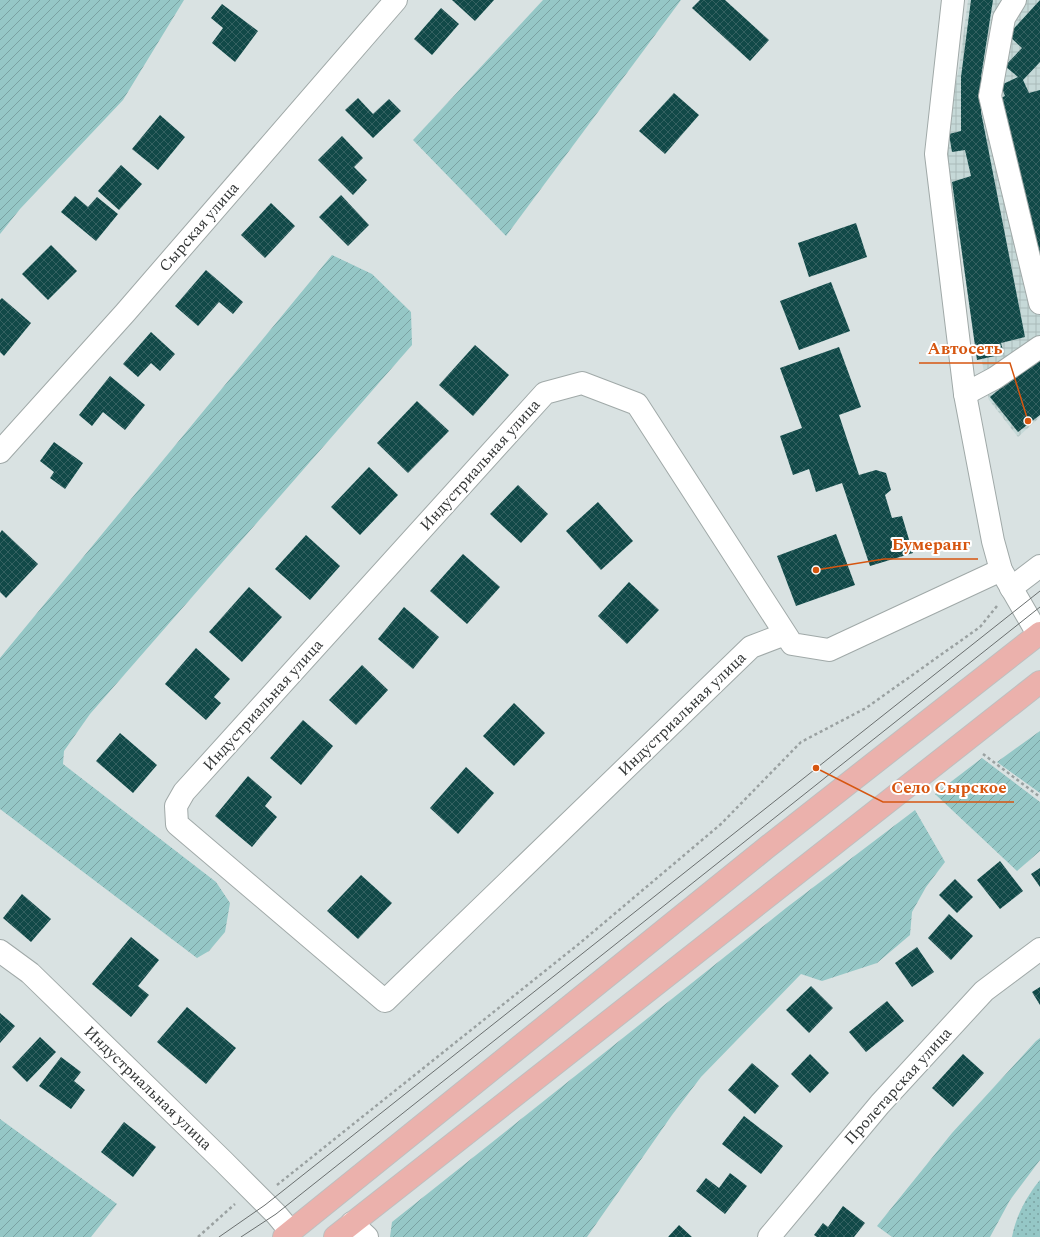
<svg xmlns="http://www.w3.org/2000/svg" width="1040" height="1237" viewBox="0 0 1040 1237" font-family="Spectral,serif">
	<style>
		.industrial { fill: url(#industrial-grid) }
		.grass { fill: url(#grass-dots) }
		.garden { fill: url(#garden-furrows) }
		.building { fill: url(#building-cross-hatch) }
		.lines { fill: none; stroke-linecap: round; stroke-linejoin: round }
		.minor-casing { stroke: #a0a9a8; stroke-width: 24 }
		.major-casing { stroke: #bebfbf; stroke-width: 24 }
		.path { stroke: #9aa1a1; stroke-width: 2.5; stroke-dasharray: 3 3; stroke-linecap: butt }
		.minor { stroke: #fff; stroke-width: 22 }
		.major { stroke: #ebb1ac; stroke-width: 22 }
		.tram { stroke: #6a6f6f; stroke-width: 1 }
		.labels { text-anchor: middle; dominant-baseline: central; stroke-width: 4; stroke-linejoin: round; paint-order: stroke }
		.street-label { font-size: 16px; fill: #333636; stroke: #fff }
		.leader { fill: none; stroke: #d65610; stroke-width: 1.5 }
		.callout-dot { fill: #d65610; stroke: #fff; stroke-width: 1.5 }
		.callout-label { font-size: 17px; text-anchor: middle; font-weight: bold; fill: #d65610; stroke: #fff; stroke-width: 4; stroke-linejoin: round; paint-order: stroke }
	</style>
	<defs>
		<pattern id="industrial-grid" width="8" height="8" patternUnits="userSpaceOnUse"><rect width="8" height="8" fill="#c6d9d8"/><path d="M0 4h8M4 0v8" fill="none" stroke="#abbbba"/></pattern>
		<pattern id="grass-dots" width="8" height="8" patternUnits="userSpaceOnUse"><rect width="8" height="8" fill="#95c7c6"/><path d="M2 2h.1M6 6h.1" fill="none" stroke="#7aa2a2" stroke-width="1.8" stroke-linecap="round"/></pattern>
		<pattern id="garden-furrows" width="10" height="10" patternUnits="userSpaceOnUse"><rect width="10" height="10" fill="#95c7c6"/><path d="M-1 1l2-2M0 10L10 0M9 11l2-2" fill="none" stroke="#7aa2a2"/></pattern>
		<pattern id="building-cross-hatch" width="8" height="8" patternUnits="userSpaceOnUse"><rect width="8" height="8" fill="#114948"/><path d="M0 0l8 8M0 8l8-8" fill="none" stroke="#346161"/></pattern>
	</defs>
	<rect width="100%" height="100%" fill="#d9e2e2"/>
	<path class="industrial" d="M968,0h72v417l-22,20 -29,-37 -40,-220 -4,-48 14,-64z"/>
	<path class="grass" d="M1040,1180v57h-28c4,-21 14,-40 28,-57z"/>
	<g class="garden">
		<path d="M0,0h184l-61,100 -103,109 -20,25z"/>
		<path d="M543,0h138l-175,236 -93,-96z"/>
		<path d="M332,255l40,19 39,38 1,33 -322,369 -26,37 -1,13 153,118 14,21 -5,29 -16,19 -12,7 -197,-149v-151z"/>
		<path d="M1040,731v62l-43,-31z"/>
		<path d="M982,758l58,44v49l-23,20 -82,-77z"/>
		<path d="M915,810l30,52 -19,25 -14,25 -2,23 -33,28 -55,18 -21,-7 -100,103 -29,38 -85,122h-197l2,-15 394,-314z"/>
		<path d="M1040,1038v122l-30,40 -20,37h-98l-15,-11 75,-93 84,-92z"/>
		<path d="M0,1119l117,85 -26,33h-91z"/>
	</g>
	<g class="building">
		<path d="M452,0h42l-19,21z"/>
		<path d="M700,0h25l44,40 -19,21 -58,-53z"/>
		<path d="M971,0h22l-12,77v35l44,225 -24,6 3,11 -27,6 -25,-178 19,-6 -6,-26 -13,2 -3,-18 12,-3v-54z"/>
		<path d="M1040,0v62l-17,18 6,13 11,-3v172l-41,-163 6,-3 -4,-11 17,-8 -13,-11 17,-18 -14,-13z"/>
		<path d="M222,4l36,27 -23,31 -23,-19 11,-15 -12,-10z"/>
		<path d="M441,8l18,16 -27,31 -18,-16z"/>
		<path d="M674,93l25,22 -34,39 -26,-23z"/>
		<path d="M358,98l15,16 16,-15 12,12 -28,27 -28,-28z"/>
		<path d="M160,115l25,22 -27,33 -26,-21z"/>
		<path d="M342,136l21,22 -9,9 13,13 -14,15 -35,-35z"/>
		<path d="M121,165l21,19 -23,26 -21,-19z"/>
		<path d="M341,195l28,30 -21,21 -29,-29z"/>
		<path d="M75,196l13,11 9,-10 21,17 -22,27 -35,-29z"/>
		<path d="M271,203l24,23 -30,32 -24,-23z"/>
		<path d="M856,223l11,34 -58,20 -11,-34z"/>
		<path d="M51,245l26,26 -29,29 -26,-26z"/>
		<path d="M206,270l37,32 -10,12 -14,-12 -21,24 -23,-20z"/>
		<path d="M831,282l19,49 -51,19 -19,-49z"/>
		<path d="M2,298l29,25 -27,33 -4,-4v-52z"/>
		<path d="M151,332l24,22 -15,17 -9,-8 -13,14 -15,-13z"/>
		<path d="M475,345l34,30 -36,41 -34,-31z"/>
		<path d="M839,347l22,60 -22,8 20,60 17,-5 10,3 5,17 -6,5 7,23 10,-2 11,37 -43,13 -28,-83 -26,9 -7,-23 -16,6 -13,-39 22,-8 -22,-60z"/>
		<path d="M1040,356v59l-22,17 -28,-35z"/>
		<path d="M110,376l35,29 -20,25 -22,-18 -11,14 -13,-11z"/>
		<path d="M417,401l32,30 -41,42 -31,-30z"/>
		<path d="M54,442l29,21 -18,26 -15,-11 4,-6 -14,-11z"/>
		<path d="M369,467l29,28 -38,40 -29,-28z"/>
		<path d="M518,485l30,29 -27,29 -31,-29z"/>
		<path d="M598,502l35,39 -32,29 -35,-39z"/>
		<path d="M2,530l36,34 -32,34 -6,-6v-59z"/>
		<path d="M836,534l19,51 -59,21 -19,-50z"/>
		<path d="M306,535l34,31 -30,34 -35,-31z"/>
		<path d="M463,554l37,33 -33,37 -37,-33z"/>
		<path d="M629,582l30,28 -32,34 -29,-28z"/>
		<path d="M249,587l33,30 -40,45 -33,-30z"/>
		<path d="M404,607l35,30 -26,32 -35,-30z"/>
		<path d="M196,648l34,31 -16,18 7,6 -15,17 -41,-36z"/>
		<path d="M362,665l26,25 -32,35 -27,-25z"/>
		<path d="M514,703l31,30 -31,33 -31,-30z"/>
		<path d="M303,720l30,26 -32,39 -31,-27z"/>
		<path d="M120,733l37,32 -24,28 -37,-32z"/>
		<path d="M466,767l28,26 -36,41 -28,-26z"/>
		<path d="M248,776l24,21 -7,9 12,11 -25,30 -37,-31z"/>
		<path d="M1000,861l23,30 -23,18 -23,-29z"/>
		<path d="M1040,868v19l-9,-13z"/>
		<path d="M361,875l31,28 -34,36 -31,-28z"/>
		<path d="M955,879l18,18 -16,16 -18,-18z"/>
		<path d="M22,894l29,25 -20,23 -28,-24z"/>
		<path d="M949,914l24,22 -22,24 -23,-22z"/>
		<path d="M131,937l28,23 -21,26 11,9 -18,22 -39,-33z"/>
		<path d="M917,947l17,25 -22,15 -17,-24z"/>
		<path d="M811,986l22,22 -24,25 -23,-23z"/>
		<path d="M1040,987v18l-8,-13z"/>
		<path d="M887,1001l17,20 -38,31 -17,-20z"/>
		<path d="M187,1007l49,41 -30,36 -49,-42z"/>
		<path d="M0,1013l15,13 -15,17z"/>
		<path d="M40,1037l16,15 -29,30 -15,-15z"/>
		<path d="M810,1054l19,19 -19,20 -19,-19z"/>
		<path d="M963,1054l21,19 -31,34 -21,-19z"/>
		<path d="M61,1057l20,15 -7,9 11,9 -14,19 -32,-23z"/>
		<path d="M752,1063l27,23 -24,28 -27,-24z"/>
		<path d="M744,1116l39,30 -22,28 -39,-30z"/>
		<path d="M124,1122l32,25 -23,30 -32,-25z"/>
		<path d="M730,1173l17,13 -22,28 -29,-23 10,-13 13,10z"/>
		<path d="M843,1206l22,17 -11,14h-37l-3,-2 9,-12 5,4z"/>
		<path d="M679,1225l13,12h-24z"/>
	</g>
	<g class="lines">
		<defs>
			<g id="minor">
				<path d="M953,0l-17,154 29,240 28,147 8,29 37,64"/>
				<path d="M1015,0l-11,18 -14,78 50,207"/>
				<path d="M965,394l30,-16 45,-31"/>
				<path d="M0,452l125,-139 271,-313"/>
				<path d="M1011,588l29,-22"/>
				<path d="M785,634l-34,13 -366,354 -208,-177 -1,-18 8,-14 361,-399 37,-10 55,21 155,240 37,6 172,-80"/>
				<path d="M0,951l30,22 193,188 53,53 15,18"/>
				<path d="M352,1223l15,14"/>
				<path d="M769,1237l111,-133 104,-113 56,-42"/>
			</g>
			<g id="major">
				<path d="M284,1237l482,-389 274,-215"/>
				<path d="M335,1237l705,-555"/>
			</g>
		</defs>
		<use href="#minor" class="minor-casing"/>
		<use href="#major" class="major-casing"/>
		<g class="path">
			<path d="M983,754l57,43"/>
			<path d="M277,1185l303,-242 141,-119 80,-82 65,-34 114,-81 17,-21"/>
			<path d="M198,1237l37,-33"/>
		</g>
		<use href="#minor" class="minor"/>
		<use href="#major" class="major"/>
		<g class="tram">
			<path d="M219,1237l46,-32 775,-614"/>
			<path d="M241,1237l35,-23 764,-607"/>
		</g>
	</g>
	<g class="labels">
		<g class="street-label">
			<text transform="translate(199 227) rotate(-49)">Сырская улица</text>
			<text transform="translate(480 465) rotate(-48)">Индустриальная улица</text>
			<text transform="translate(263 705) rotate(-48)">Индустриальная улица</text>
			<text transform="translate(682 714) rotate(-44)">Индустриальная улица</text>
			<text transform="translate(898 1086) rotate(-48)">Пролетарская улица</text>
			<text transform="translate(148 1088) rotate(44)">Индустриальная улица</text>
		</g>
	</g>
	<path class="leader" d="M1028 421L1010 363H919M816 570L884 559H978M816 768L883 802H1014"/>
	<g class="callout-dot">
		<circle cx="1028" cy="421" r="4"/>
		<circle cx="816" cy="570" r="4"/>
		<circle cx="816" cy="768" r="4"/>
	</g>
	<g class="callout-label">
		<text x="965" y="354">Автосеть</text>
		<text x="931" y="550">Бумеранг</text>
		<text x="949" y="793">Село Сырское</text>
	</g>
</svg>
